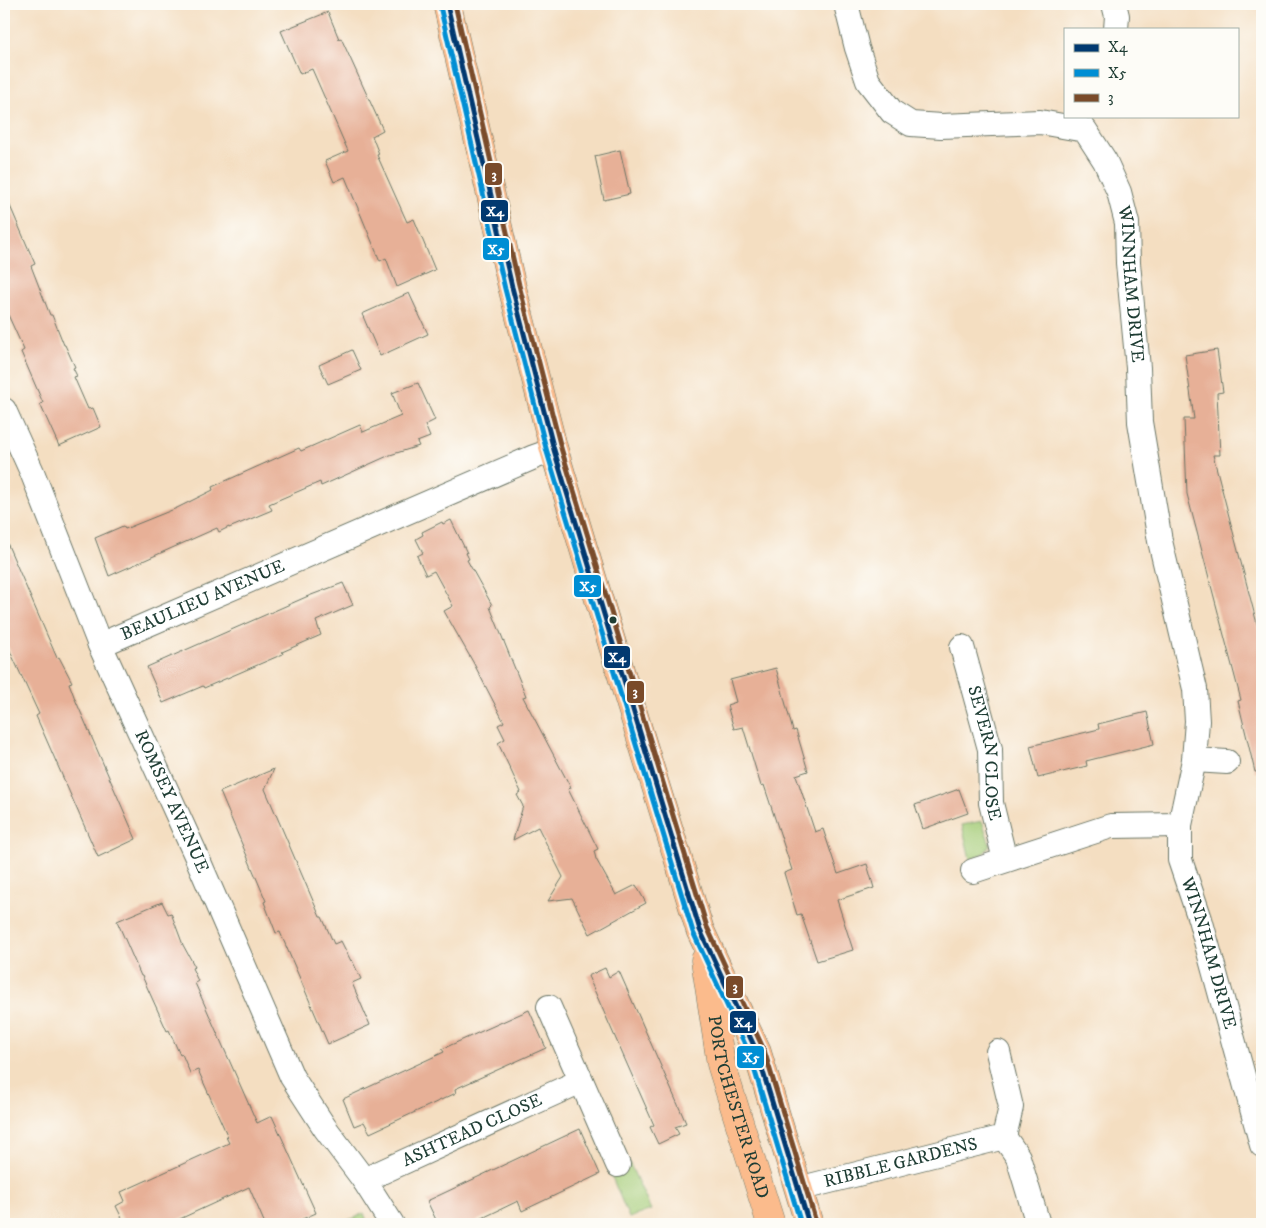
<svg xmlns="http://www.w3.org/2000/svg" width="1266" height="1228" viewBox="0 0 1266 1228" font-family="'IM FELL DW Pica',serif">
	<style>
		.green { fill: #a4cc77; stroke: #628456 }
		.building { fill: #e7b097 }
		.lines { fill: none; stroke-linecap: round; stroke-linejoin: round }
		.minor-casing { stroke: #6a7565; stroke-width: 26 }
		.primary-casing { stroke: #6a7565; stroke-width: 29 }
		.minor { stroke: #fff; stroke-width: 24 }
		.primary { stroke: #fbbb8c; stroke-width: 28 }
		.bus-1-casing { stroke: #fdfcf7; stroke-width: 9 }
		.bus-2-casing { stroke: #fdfcf7; stroke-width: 9 }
		.bus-3-casing { stroke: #fdfcf7; stroke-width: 9 }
		.bus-1 { stroke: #013970; stroke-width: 5 }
		.bus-2 { stroke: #008ed4; stroke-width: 5 }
		.bus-3 { stroke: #7a4b2a; stroke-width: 5 }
		.bus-dot { fill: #1f3d34; stroke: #fdfcf7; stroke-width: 2 }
		.labels { text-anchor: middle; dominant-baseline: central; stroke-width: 4.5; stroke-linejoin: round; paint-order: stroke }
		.street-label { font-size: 18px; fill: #1f3d34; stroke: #fdfcf7 }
		.line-badge { stroke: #fdfcf7; stroke-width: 2 }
		.badge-label { font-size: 14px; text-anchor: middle; font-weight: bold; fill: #fff }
	</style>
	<rect width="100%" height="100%" fill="#fdfcf7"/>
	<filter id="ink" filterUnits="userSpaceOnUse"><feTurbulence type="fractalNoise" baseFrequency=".02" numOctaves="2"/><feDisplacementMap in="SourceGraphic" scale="10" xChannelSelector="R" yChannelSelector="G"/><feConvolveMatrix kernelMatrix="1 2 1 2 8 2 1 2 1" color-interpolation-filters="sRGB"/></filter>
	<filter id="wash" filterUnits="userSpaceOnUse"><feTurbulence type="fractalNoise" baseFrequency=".0096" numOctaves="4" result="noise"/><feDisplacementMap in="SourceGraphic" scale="20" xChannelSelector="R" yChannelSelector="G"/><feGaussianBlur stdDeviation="1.12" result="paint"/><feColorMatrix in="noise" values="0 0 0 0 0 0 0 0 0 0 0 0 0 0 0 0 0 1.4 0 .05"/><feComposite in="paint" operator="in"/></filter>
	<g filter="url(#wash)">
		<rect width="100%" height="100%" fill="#f4dec1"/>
		<g class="green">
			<path d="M982,821l8,23c-3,9 -11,13 -20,15l-8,-34z"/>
			<path d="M629,1162l22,48 -22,8 -20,-48z"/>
			<path d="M364,1213l4,11h-28z"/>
		</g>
		<g id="blocks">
			<g class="building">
				<path d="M328,12l11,27 2,-1 42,92 -11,6 7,18 -2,1 30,67 7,-3 21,51 -38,17 -11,-29 -6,3 -35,-84 -11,5 -9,-21 23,-10 -36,-82 -12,5 -19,-43z"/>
				<path d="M620,150l10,44 -26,6 -9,-44z"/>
				<path d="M4,192l31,72 -4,2 19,49h2l12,30h1l10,22 -2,1 4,8 -3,1 14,32 5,-1 8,19 -42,19 -19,-42 3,-1 -22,-51 3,-2 -20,-44z"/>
				<path d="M409,293l19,41 -48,22 -18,-42z"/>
				<path d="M352,350l9,20 -33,14 -9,-19z"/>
				<path d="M1217,350l6,42 -6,1 3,62h-7l49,188v128l-7,1 -17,-71 3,-1 -54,-206 -3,-75h10l-9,-64z"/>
				<path d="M418,383l17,37 -10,5 5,12 -13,5 2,4 -29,9 -69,31 -1,-4 -51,22 3,6 -43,18v-1l-10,5 -2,-4 -108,48 -14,-38 28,-12 2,3 52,-21 36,-18 -1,-3 87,-39 2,3 59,-26 3,7 38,-16 -9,-23z"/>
				<path d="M451,520l16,33h-1l3,6 -2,1 25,45 -2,2 36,89 -3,1 48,91 -3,1 30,60 -4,2 2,8 20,36 20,-10 10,18 -56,31 -18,-36 -24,3 15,-24 -25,-50 -25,13 10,-34 -6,-11 4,-3 -23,-49 7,-4 -7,-14 6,-3 -31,-60 -29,-51 9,-5 -19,-35 -8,4 -9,-19 6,-3 -7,-14 7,-4 -1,-3 20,-10 1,2z"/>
				<path d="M4,536l53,122 2,-1 13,25 -3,1 6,16 61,140 -38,18 -62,-141 3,-2 -35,-76z"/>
				<path d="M343,583l10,22 -37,16 5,14 -39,17 1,2 -79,34 -1,-2 -40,17 -16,-36 159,-70z"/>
				<path d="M776,668l17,63 3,-1 12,41 -12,4 19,57 8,-3 15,45 29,-10 7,24 -37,12 16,50 -36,11 -16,-47 -4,1 -13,-42 8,-3 -28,-85 -3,1 -18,-59 -9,2 -7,-24 9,-3 -6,-22z"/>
				<path d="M1147,712l7,32 -68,17 1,5 -49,12 -8,-32 69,-17 -1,-5z"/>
				<path d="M274,769l-9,20 55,128h2l12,27 7,-3 10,20 1,-1 9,19 -9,4 18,42 -42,19 -48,-112 -4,1 -12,-31 2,-1 -46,-109z"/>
				<path d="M959,789l9,24 -45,16 -8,-24z"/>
				<path d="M162,902l6,12 3,-1 12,32 12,22 -3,1 6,13 -3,2 62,140 15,-7 44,97 -25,11h-26l-16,-37 -80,37h-44l-9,-18 9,-5 -4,-9 108,-49 -3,-6h2l-30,-67 -8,3 -8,-19 -2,1 -11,-25 -2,1 -25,-55h-1l-24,-55z"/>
				<path d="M605,968l4,9 10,-6 67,152 -11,4 4,7 -21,10 -8,-17 4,-2 -66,-149z"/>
				<path d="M529,1010l17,38 -91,41 1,4 -86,40 -6,-11 -10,4 -11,-27 101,-47 -2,-3z"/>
				<path d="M580,1129l20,45 -78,37 -4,-10 -48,23h-32l-11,-23z"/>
			</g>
		</g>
	</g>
	<g filter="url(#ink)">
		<use href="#blocks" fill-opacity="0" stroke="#6a7565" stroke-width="1"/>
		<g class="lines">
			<defs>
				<g id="minor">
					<path id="s1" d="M846,4l11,44 11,33 24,31 19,12 30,2 99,-4 45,8 20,31 14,31 8,31 1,40 10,105 2,54 20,119 35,148 2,32 -3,39 -14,65v35l20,59 62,226"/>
					<path d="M1114,4l3,12 -1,13"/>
					<path id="s2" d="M4,410l28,62 68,173 95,208 97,224 33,51 39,52 28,44"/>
					<path id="s3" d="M100,645l434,-188 20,-7"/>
					<path id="s4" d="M962,647l28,102 1,54 14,57"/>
					<path d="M1194,760l33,2"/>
					<path d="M973,871l138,-45 69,-1"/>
					<path d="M549,1007l69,158"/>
					<path d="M1004,1137l14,20 20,67"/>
					<path id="s5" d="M364,1180l217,-99"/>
					<path id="s6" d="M798,1189l206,-52 7,-30 -13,-55"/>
				</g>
				<g id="primary">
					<path d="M447,4l65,283 42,163 69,230 77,250 57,122 52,172"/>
					<path id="s7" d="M705,960l16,104 50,160"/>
				</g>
			</defs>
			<use href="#minor" class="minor-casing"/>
			<use href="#primary" class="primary-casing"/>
			<use href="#minor" class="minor"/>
			<use href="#primary" class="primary"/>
			<defs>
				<path id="bus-1" d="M447,4l65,283 42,163 146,480 57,122 52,172"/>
				<path id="bus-2" d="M440,6l65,283 42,163 146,480 57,123 51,169"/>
				<path id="bus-3" d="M455,4l64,281 42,163 146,479 57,123 52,172"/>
			</defs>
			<use href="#bus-1" class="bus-1-casing"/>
			<use href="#bus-2" class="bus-2-casing"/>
			<use href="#bus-3" class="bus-3-casing"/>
			<use href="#bus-1" class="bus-1"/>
			<use href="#bus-2" class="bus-2"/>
			<use href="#bus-3" class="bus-3"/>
		</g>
	</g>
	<circle class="bus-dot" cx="613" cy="620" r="4.5"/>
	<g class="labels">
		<g class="street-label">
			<text stroke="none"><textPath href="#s1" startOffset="481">WINNHAM DRIVE</textPath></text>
			<text stroke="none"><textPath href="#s3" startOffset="112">BEAULIEU AVENUE</textPath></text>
			<text stroke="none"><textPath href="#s4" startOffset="109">SEVERN CLOSE</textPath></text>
			<text stroke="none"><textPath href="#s2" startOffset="426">ROMSEY AVENUE</textPath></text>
			<text stroke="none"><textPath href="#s1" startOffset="1162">WINNHAM DRIVE</textPath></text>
			<text stroke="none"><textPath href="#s7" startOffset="151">PORTCHESTER ROAD</textPath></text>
			<text stroke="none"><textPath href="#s5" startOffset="119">ASHTEAD CLOSE</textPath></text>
			<text stroke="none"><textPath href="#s6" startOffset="106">RIBBLE GARDENS</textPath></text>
		</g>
	</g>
	<g class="line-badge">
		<rect x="484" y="162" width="19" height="24" rx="5" fill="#7a4b2a"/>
		<rect x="480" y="199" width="29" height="24" rx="5" fill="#013970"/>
		<rect x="482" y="237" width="28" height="24" rx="5" fill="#008ed4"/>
		<rect x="573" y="574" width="29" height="24" rx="5" fill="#008ed4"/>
		<rect x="603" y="645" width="28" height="24" rx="5" fill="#013970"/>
		<rect x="626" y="680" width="19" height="24" rx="5" fill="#7a4b2a"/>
		<rect x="725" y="975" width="19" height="24" rx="5" fill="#7a4b2a"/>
		<rect x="729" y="1010" width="28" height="24" rx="5" fill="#013970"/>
		<rect x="736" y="1045" width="29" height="24" rx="5" fill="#008ed4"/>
	</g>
	<g class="badge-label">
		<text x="494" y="179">3</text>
		<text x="495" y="216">X4</text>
		<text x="496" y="254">X5</text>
		<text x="588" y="591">X5</text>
		<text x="617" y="662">X4</text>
		<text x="635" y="696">3</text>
		<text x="735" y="991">3</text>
		<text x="743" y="1027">X4</text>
		<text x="751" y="1062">X5</text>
	</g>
	<rect width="1266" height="1228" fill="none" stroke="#fdfcf7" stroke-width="20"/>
	<rect x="1064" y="28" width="175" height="90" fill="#fdfcf7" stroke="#a4b0a9"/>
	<rect x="1074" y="44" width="25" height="8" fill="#013970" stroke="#a4b0a9"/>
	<text x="1108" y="52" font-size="15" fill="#1f3d34">X4</text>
	<rect x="1074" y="69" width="25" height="8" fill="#008ed4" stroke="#a4b0a9"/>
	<text x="1108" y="78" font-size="15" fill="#1f3d34">X5</text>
	<rect x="1074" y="94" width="25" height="8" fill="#7a4b2a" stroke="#a4b0a9"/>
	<text x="1108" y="102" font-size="15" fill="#1f3d34">3</text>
</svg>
